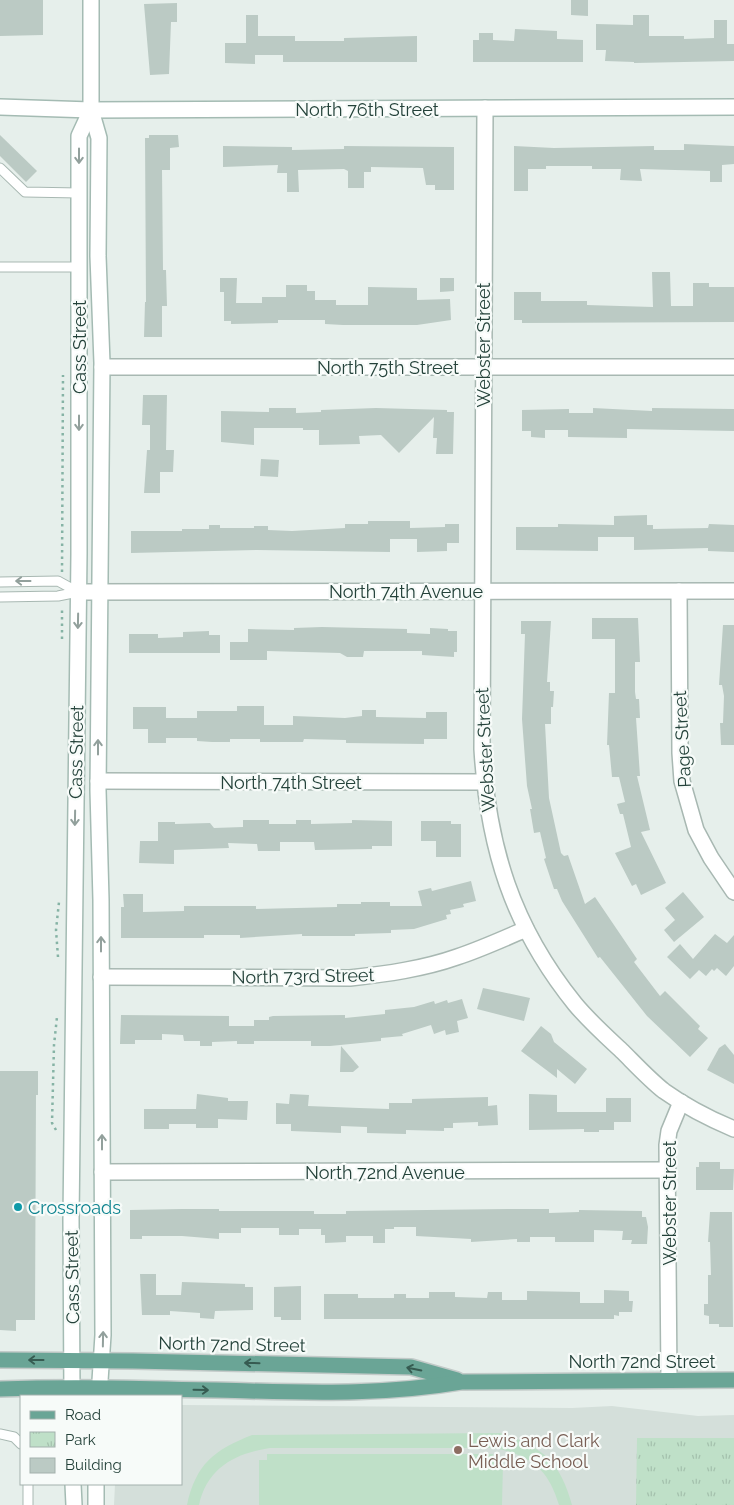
<svg xmlns="http://www.w3.org/2000/svg" width="734" height="1505" viewBox="0 0 734 1505" font-family="Raleway,sans-serif">
	<style>
		.built { fill: #d4dfda }
		.green { fill: #bfe0c8 }
		.park { fill: url(#park-tufts) }
		.building { fill: #bbcac4 }
		.lines { fill: none; stroke-linecap: round; stroke-linejoin: round }
		.lane-casing { stroke: #a8b8b2; stroke-width: 11 }
		.street-casing { stroke: #a8b8b2; stroke-width: 18 }
		.secondary-casing { stroke: #a4bbb3; stroke-width: 18 }
		.primary-casing { stroke: #c2cac8; stroke-width: 18 }
		.path { stroke: #86b3a5; stroke-width: 2.5; stroke-dasharray: 2.5 4; stroke-linecap: butt }
		.lane { stroke: #fff; stroke-width: 9 }
		.street { stroke: #fff; stroke-width: 15 }
		.secondary { stroke: #fff; stroke-width: 15 }
		.primary { stroke: #6aa596; stroke-width: 15 }
		.oneway { stroke: #92a09c }
		.oneway2 { stroke: #365b51 }
		.culture-dot { fill: #0f9aa8; stroke: #f7fbf9; stroke-width: 2 }
		.education-dot { fill: #8d6e63; stroke: #f7fbf9; stroke-width: 2 }
		.labels { text-anchor: middle; dominant-baseline: central; stroke-width: 4.5; stroke-linejoin: round; paint-order: stroke }
		.street-label { font-size: 18px; fill: #24423a; stroke: #f7fbf9 }
		.culture-label { font-size: 18px; fill: #0d838f; stroke: #f7fbf9; text-anchor: start }
		.education-label { font-size: 18px; fill: #785e54; stroke: #f7fbf9; text-anchor: start }
	</style>
	<defs>
		<pattern id="park-tufts" width="24" height="20" patternUnits="userSpaceOnUse" patternTransform="scale(1.25)"><rect width="24" height="20" fill="#bfe0c8"/><path d="M3 7l-1-3M5 7V3M7 7l1-3M15 17l-1-3M17 17v-4M19 17l1-3" fill="none" stroke="#a4c1ad"/></pattern>
	</defs>
	<rect width="100%" height="100%" fill="#e6efeb"/>
	<path class="built" d="M181,1405l391,3 40,-2 86,10 36,-1v90h-620l1,-21h66z"/>
	<g class="green">
		<path d="M500,1433c43,14 60,28 72,72h-13c-11,-36 -27,-48 -63,-57h-226c-35,5 -63,20 -71,57h-12c9,-41 27,-55 65,-70z"/>
		<path d="M267,1454h226l1,9h9l-1,42h-243v-45h8z"/>
	</g>
	<path class="park" d="M637,1438h97v67h-98z"/>
	<g class="building">
		<path d="M0,0h43v35l-43,1z"/>
		<path d="M571,0h17v16l-17,-1z"/>
		<path d="M177,3v19h-6l-2,52 -19,1 -6,-71z"/>
		<path d="M246,15h12v21h37v5h49v-3l73,-2v26h-134v-7h-28v9l-30,-1v-20h21z"/>
		<path d="M633,15h16v21h35v3l30,-1v-18h13v24h7v17l-100,2v-1l-29,-1 1,-11h-10v-26l37,1z"/>
		<path d="M515,29l42,2v8l26,1v22h-110v-22h6v-7h14v7l21,1z"/>
		<path d="M0,135l37,36 -11,11 -26,-26z"/>
		<path d="M149,135h29l1,12 -9,1v22h-8l1,100h3l1,36h-5v31h-18l1,-35h1l-1,-164h4z"/>
		<path d="M684,144l50,2v18l-12,1v17h-12v-11l-70,-2 2,12 -22,-1 1,-11h-29v-3h-46v3h-18v22h-14v-45l40,2 100,-2v4h30z"/>
		<path d="M223,146l69,1v3l52,-1v-3l110,1v43h-19v-5h-9l-3,-17 -52,-1v5h-7v16h-16v-17l-4,-2 -46,1 1,22h-12v-19h-10l1,-8 -55,2z"/>
		<path d="M652,272h18l1,34h22v-23h16v4h25v35l-212,1v-3h-8v-28h27v9h46v4l66,2z"/>
		<path d="M220,278h17l-1,25h26v-6h24v-12h21v6h8v9h21v5h32v-18l49,1v12l33,-1 1,21 -34,5h-74l-18,-1v-4h-47v3l-47,1v-3h-7v-29h-4z"/>
		<path d="M440,278h14v13l-14,1z"/>
		<path d="M143,395h24l-1,55h8l-1,22h-13v21h-16l3,-43h3v-25h-8z"/>
		<path d="M269,408h27v5l25,-1v-2l55,-2 71,2v2h7l-1,42h-17l1,-16h-4l1,-21 -35,36 -18,-18 -22,1 1,8 -41,1v-15h-16v-2h-49v17l-33,-3v-31l48,1z"/>
		<path d="M593,408l59,3v-3l82,1v22l-107,-2v9l-59,-1v-7h-23v8l-14,-1v-6h-9v-21l47,-1v4h24z"/>
		<path d="M261,459l18,1 -1,17 -18,-1z"/>
		<path d="M647,515v10h6v4l55,-1 1,-4 25,1v27l-26,-1v-3l-74,2v-13h-36v14l-82,-1v-23h42v-3l56,1v-9z"/>
		<path d="M368,521h42v7l35,-1v-3h14v19h-12v8l-30,1v-13h-27v13l-133,-2 -126,3v-22h51v-2h27v-4h11v3h34v-2h14v4l24,1 53,-3v-4h23z"/>
		<path d="M592,618h46l2,44h-5v30l1,7h3l1,19h-4l4,58h-3l13,54 -9,2 25,51 -25,12 -5,-11 -4,2 -17,-33 16,-6 -8,-33h-3l-3,-10 8,-2 -6,-25h-7l-3,-32h-2l2,-52h6v-54h-23z"/>
		<path d="M521,621h30l-4,61h3v9h4l-1,16h-2v17h-6l4,74 12,55 3,3 4,-1 17,49 10,-7 42,62 -3,3 26,34 5,-5 35,35 -2,3 10,9 -18,19 -43,-41 -47,-59 -2,1 -36,-57 -5,-12h-3l-10,-30 2,-1 -6,-26 -6,1 -4,-24h2l-5,-23 -5,-67 3,-85h-4z"/>
		<path d="M723,625h11v120h-13l-1,-22h3l1,-27 -2,-11h-3z"/>
		<path d="M322,627l85,2v4l23,1v-6l18,1v2h9v21h-3v5l-32,-2v-4h-58l-1,6h-16l-7,-4 -73,-2v9h-37v-18h18v-13l46,1v-2z"/>
		<path d="M209,631v4h11v18h-91v-19h29v4l25,-1v-5z"/>
		<path d="M237,706h27v19h29v-9l52,2 17,-2v-6h14v7l50,1v-6h21v27h-23v5l-78,-1v-3l-42,-1 -1,3h-43v-3h-30v3h-18l-15,-1v-3h-31v5h-18v-14h-15v-22h33v11h31v-7h40z"/>
		<path d="M243,820h26v4h27v-4h15v4l41,-1v-3l40,1v25h-20v3l-57,1 -1,-8h-34v9h-22l-1,-7 -29,-1 1,5 -55,2v14l-35,-1 1,-22h18v-19h17v2l35,-1 4,5 29,-1z"/>
		<path d="M421,821h30v3h10v33h-25v-16h-15z"/>
		<path d="M471,881l5,20 -13,3 1,3 -14,3 1,4 -5,1 1,4 -33,10 -23,1v3l-36,1v2h-53v-2l-62,4v-3h-36v3h-83v-31h3l-1,-13h20v18l41,-1v-5h72v3l81,-2v-3h24v-2h29v4h32l-4,-15 13,-3 1,3z"/>
		<path d="M683,892l21,25 -30,25 -10,-12 11,-10 -10,-12z"/>
		<path d="M715,934l12,9 7,-8v31l-8,10 -9,-8 -3,3 -2,-2 -6,7 -7,-6 -9,9 -23,-22 13,-13 13,15z"/>
		<path d="M483,988l47,10 -6,23 -47,-12z"/>
		<path d="M462,999l6,19 -11,3 2,11 -13,3 -1,-5 -11,4 -3,-9 -29,9 1,2 -22,2v3l-51,5h-19v-5h-57v3h-17v-3l-25,1v4h-12v-5h-16l-1,-6 -21,-1v6h-27v4h-15l1,-29 108,1v10h25v-6h15v-3l4,-1 72,-1v3l40,-4v-4l29,-3 20,-6 1,3 12,-4 1,3z"/>
		<path d="M541,1026l10,8 3,8 33,27 -12,15 -18,-15v9l-36,-27z"/>
		<path d="M725,1044l9,11v29l-27,-14 12,-22z"/>
		<path d="M341,1046l18,21 -6,5h-13z"/>
		<path d="M0,1071h38v24h-2l-1,225h-19v11l-16,-1z"/>
		<path d="M197,1094l31,4v3h20l-1,19 -29,-1v9h-22v-4h-27v5h-25v-20h52z"/>
		<path d="M290,1094l19,1 -1,11 51,2 30,1v-6h23v-4l76,-2v9l9,-1 1,20 -20,1v-4l-25,1v5h-9v3l-38,-1v4l-39,-1v-6l-26,-1v7l-50,-2v-7h-15v-21l13,1z"/>
		<path d="M529,1094l28,1v17h49v-14h25v24h-17v8h-15v2h-15v-3l-55,1z"/>
		<path d="M699,1162h21v7h14l-1,21h-37v-23h3z"/>
		<path d="M182,1209h37v2h95v3h32v-3l162,-2h41v4l30,-1v-2l63,1v6h4l2,10 -1,17h-16l1,-4h-10l1,-9 -29,-1v12h-39v-5h-25v5h-13v-3l-46,3v-3l-55,-3v-9h-22v2h-9v14h-12v-7h-27v6l-21,1v-8h-4v-6h-22v6h-20v-7h-38v5h-22v6l-37,-3h-40v3h-12v-29z"/>
		<path d="M710,1212h22l1,115h-14v-3h-10v-8l-5,-1v-11h4v-29h3l-1,-33h-2z"/>
		<path d="M140,1274h16v21h25l1,-13 63,2v3h8v23l-38,1 -1,8 -14,-1v-5l-30,-2v4h-28z"/>
		<path d="M301,1286v34h-20v-3h-7v-30z"/>
		<path d="M604,1290l25,1v10h4l-1,11h-13v4l-5,-1v4h-290v-25h34v4h36v-4h12v4h23v-6h26v5l32,1 1,-6h14v8h25v-9l53,1v11h24z"/>
	</g>
	<g class="lines">
		<defs>
			<g id="lane">
				<path d="M0,168l25,24 54,1"/>
				<path d="M0,267h79"/>
				<path d="M0,582l58,-1 20,11"/>
				<path d="M0,597l58,-1 20,-4"/>
				<path d="M0,1434l14,3 7,7"/>
				<path d="M28,1505v-21"/>
			</g>
			<g id="street">
				<path d="M485,108l-3,641c6,98 30,177 93,255 14,17 32,33 48,48 13,13 27,28 41,39 21,15 46,28 70,38"/>
				<path d="M102,367h632"/>
				<path d="M679,591l1,162 2,28 14,49 15,28 23,34"/>
				<path d="M78,592l656,-1"/>
				<path d="M98,781l386,1"/>
				<path d="M101,977l249,1c36,-4 73,-9 107,-21 24,-8 46,-18 69,-28"/>
				<path d="M102,1172l566,-2"/>
				<path d="M669,1380l-2,-235 2,-14 12,-29"/>
			</g>
			<g id="secondary">
				<path d="M91,0v110l8,28 -1,118 4,107 -4,427 3,110 2,435 -4,61"/>
				<path d="M0,107l91,3 643,-3"/>
				<path d="M72,1396l-1,-177 8,-665v-418l12,-26"/>
				<path d="M73,1484l1,21"/>
				<path d="M96,1505v-21"/>
			</g>
			<g id="primary">
				<path d="M0,1360l133,1 278,6 46,13"/>
				<path d="M0,1389c83,-3 167,0 250,2 71,2 141,3 211,-9l273,-2"/>
			</g>
		</defs>
		<use href="#lane" class="lane-casing"/>
		<use href="#street" class="street-casing"/>
		<use href="#secondary" class="secondary-casing"/>
		<use href="#primary" class="primary-casing"/>
		<g class="path">
			<path d="M62,572l1,-197"/>
			<path d="M62,639v-32"/>
			<path d="M58,957l-2,-27 3,-28"/>
			<path d="M56,1130l-4,-7 2,-78 3,-28"/>
		</g>
		<use href="#lane" class="lane"/>
		<use href="#street" class="street"/>
		<use href="#secondary" class="secondary"/>
		<use href="#primary" class="primary"/>
	</g>
	<defs><path id="oneway-shaft" d="M-6 0H5M1.5-3L5.5 0L1.5 3" fill="none" stroke-width="1.6" stroke-linecap="round" stroke-linejoin="round" transform="scale(1.25)"/></defs>
	<g class="oneway">
		<use href="#oneway-shaft" transform="translate(79 156) rotate(90)"/>
		<use href="#oneway-shaft" transform="translate(79 423) rotate(90)"/>
		<use href="#oneway-shaft" transform="translate(23 581) rotate(180)"/>
		<use href="#oneway-shaft" transform="translate(78 621) rotate(91)"/>
		<use href="#oneway-shaft" transform="translate(98 747) rotate(-90)"/>
		<use href="#oneway-shaft" transform="translate(75 818) rotate(91)"/>
		<use href="#oneway-shaft" transform="translate(101 944) rotate(-90)"/>
		<use href="#oneway-shaft" transform="translate(102 1142) rotate(-90)"/>
		<use href="#oneway-shaft" transform="translate(103 1339) rotate(-89)"/>
	</g>
	<g class="oneway2">
		<use href="#oneway-shaft" transform="translate(36 1360) rotate(180)"/>
		<use href="#oneway-shaft" transform="translate(252 1363) rotate(-179)"/>
		<use href="#oneway-shaft" transform="translate(414 1369) rotate(-169)"/>
		<use href="#oneway-shaft" transform="translate(201 1390) rotate(1)"/>
	</g>
	<circle class="culture-dot" cx="18" cy="1207" r="5"/>
	<circle class="education-dot" cx="458" cy="1450" r="5"/>
	<g class="labels">
		<g class="street-label">
			<text x="367" y="109">North 76th Street</text>
			<text transform="translate(483 345) rotate(-90)">Webster Street</text>
			<text transform="translate(79 347) rotate(-90)">Cass Street</text>
			<text x="388" y="367">North 75th Street</text>
			<text x="406" y="591">North 74th Avenue</text>
			<text transform="translate(682 739) rotate(-93)">Page Street</text>
			<text transform="translate(485 750) rotate(-93)">Webster Street</text>
			<text transform="translate(76 752) rotate(-89)">Cass Street</text>
			<text x="291" y="782">North 74th Street</text>
			<text transform="translate(303 976) rotate(-1)">North 73rd Street</text>
			<text x="385" y="1172">North 72nd Avenue</text>
			<text transform="translate(669 1203) rotate(-90)">Webster Street</text>
			<text transform="translate(72 1277) rotate(-91)">Cass Street</text>
			<text transform="translate(232 1344) rotate(1)">North 72nd Street</text>
			<text x="642" y="1361">North 72nd Street</text>
		</g>
		<g class="culture-label">
			<text x="28" y="1207">Crossroads</text>
		</g>
		<g class="education-label">
			<text x="468" y="1440">Lewis and Clark<tspan x="468" dy="21">Middle School</tspan></text>
		</g>
	</g>
	<rect x="20" y="1395" width="162" height="90" fill="#f7fbf9" stroke="#a3b1ad"/>
	<rect x="30" y="1411" width="25" height="8" fill="#6aa596" stroke="#a3b1ad"/>
	<text x="65" y="1420" font-size="15" fill="#24423a">Road</text>
	<rect x="30" y="1432" width="25" height="15" fill="url(#park-tufts)" stroke="#a3b1ad"/>
	<text x="65" y="1445" font-size="15" fill="#24423a">Park</text>
	<rect x="30" y="1458" width="25" height="15" fill="#bbcac4" stroke="#a3b1ad"/>
	<text x="65" y="1470" font-size="15" fill="#24423a">Building</text>
</svg>
